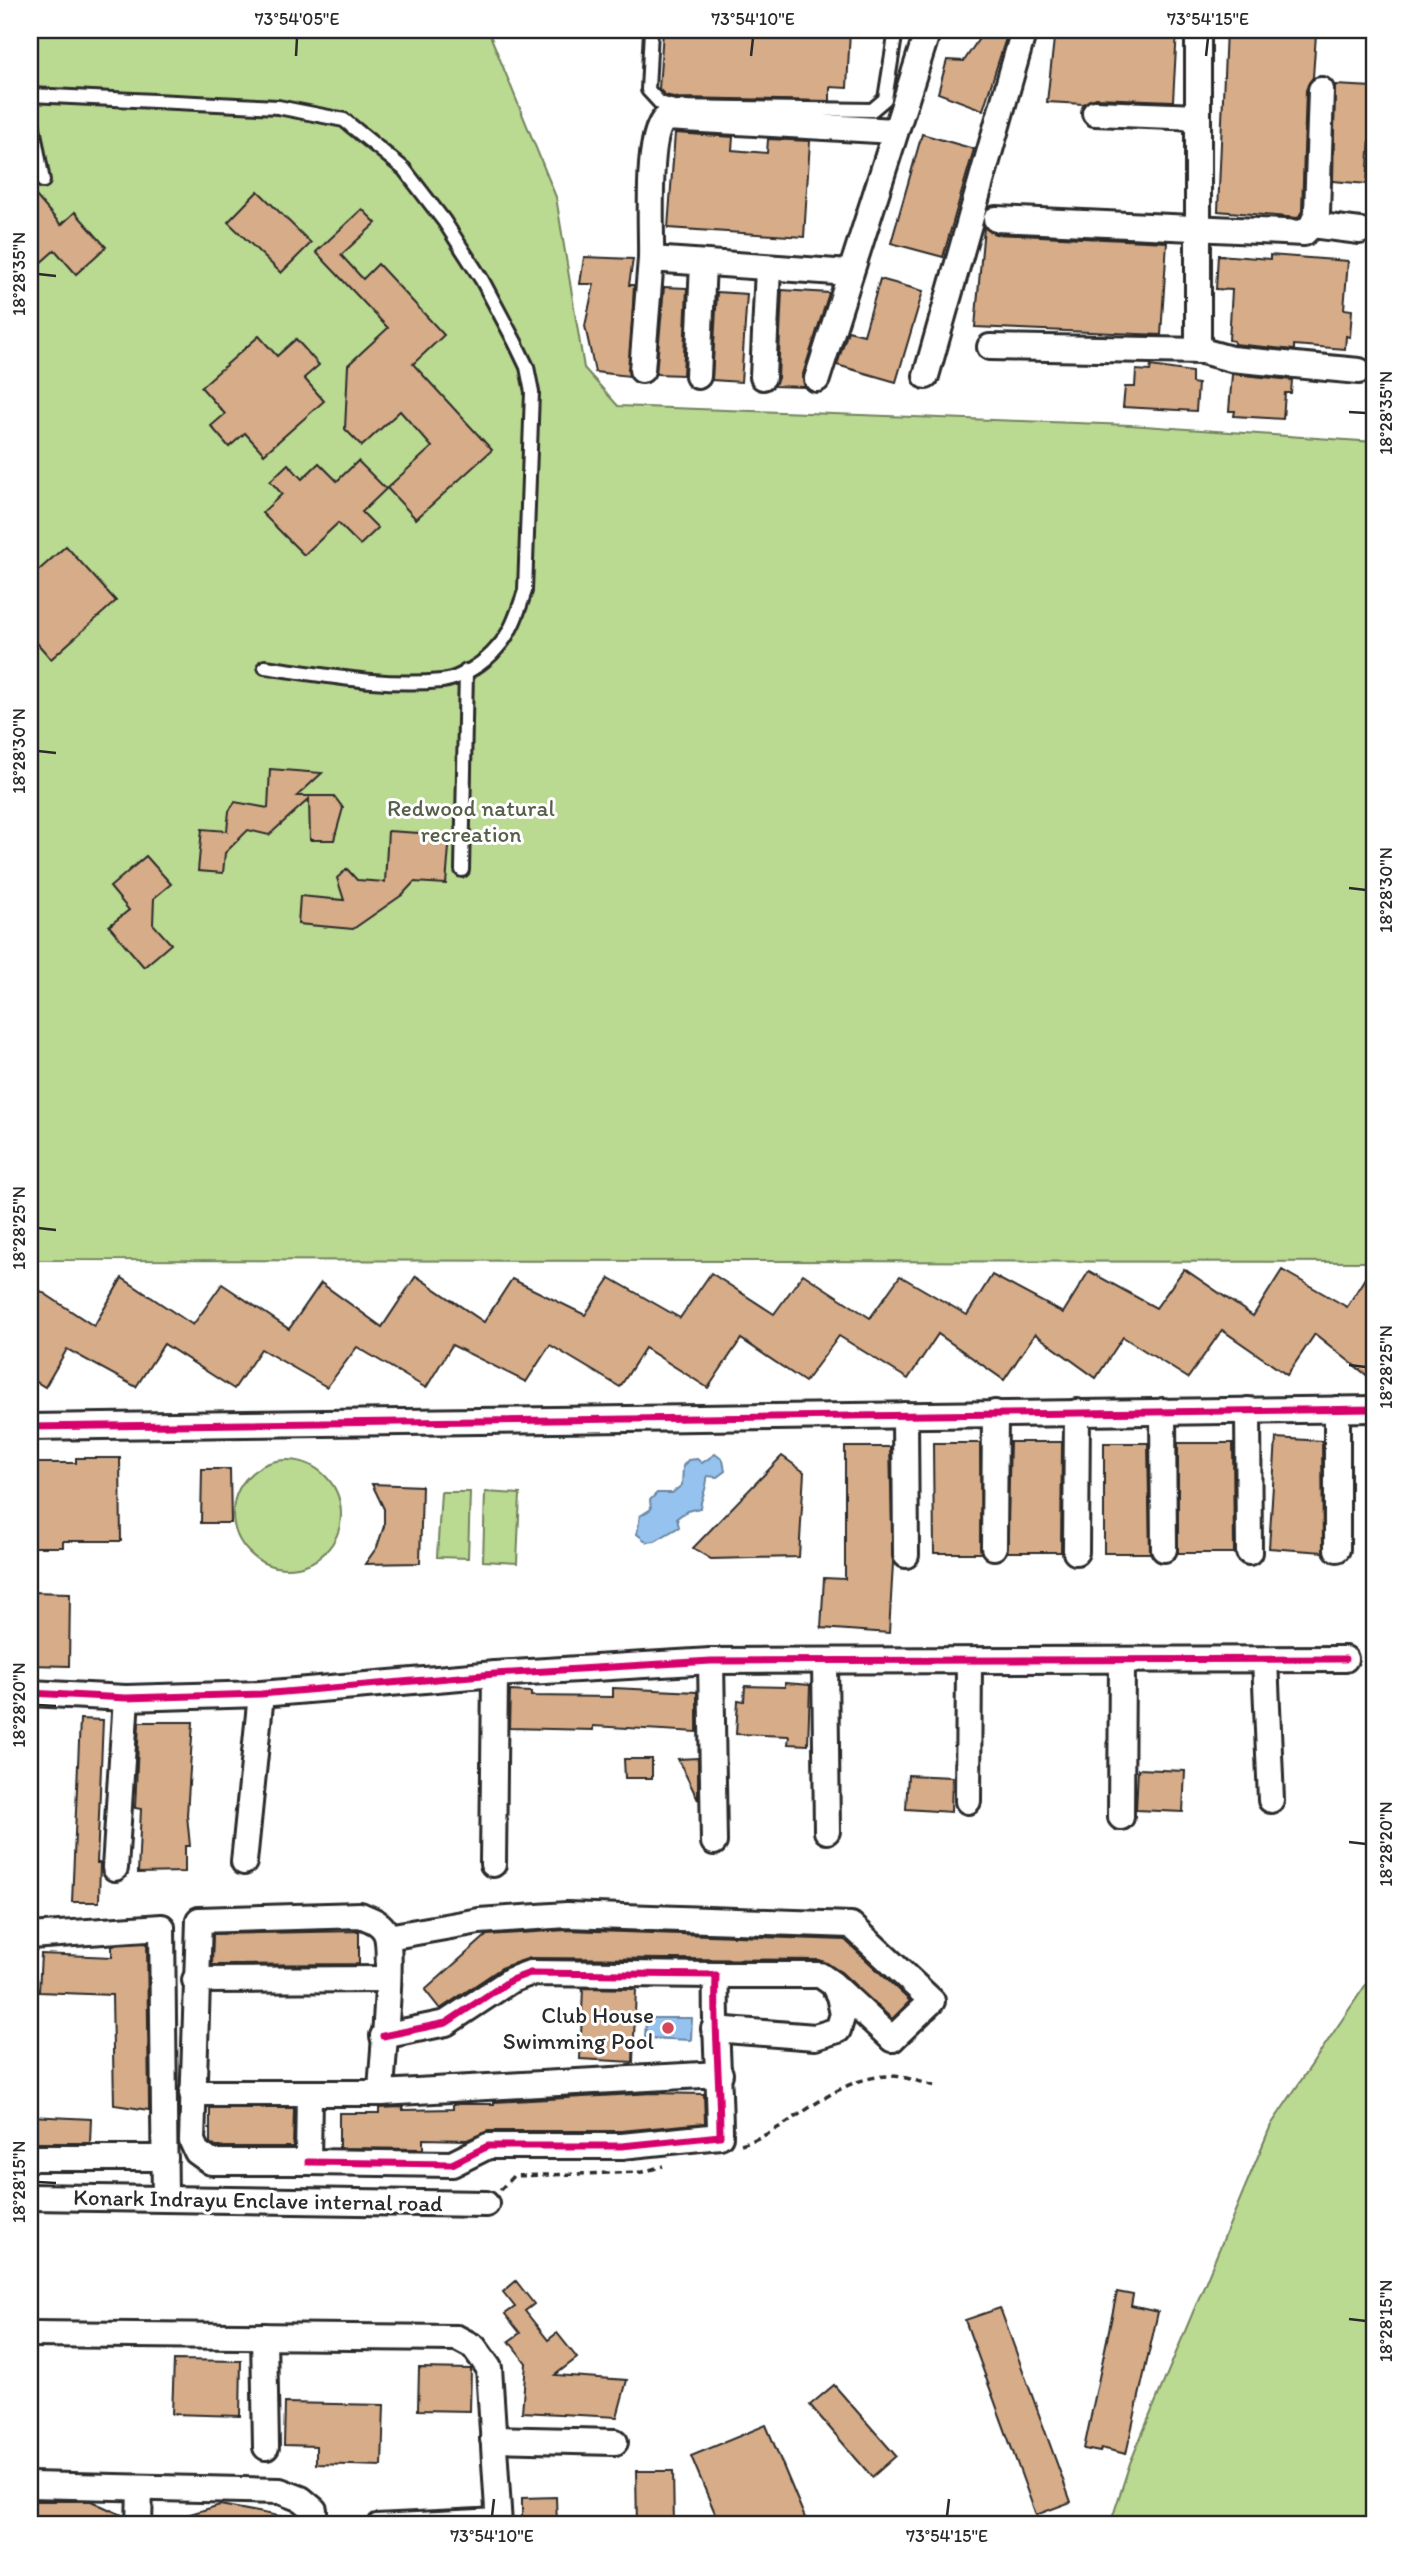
<svg xmlns="http://www.w3.org/2000/svg" width="1405" height="2555" viewBox="0 0 1405 2555" font-family="Itim,sans-serif">
	<style>
		.green { fill: #bad991; stroke: #72825e; stroke-width: 2 }
		.water { fill: #95c2ef; stroke: #6b86a1; stroke-width: 2 }
		.building { fill: #d7ac88; stroke: #2b2b2b; stroke-width: 2 }
		.lines { fill: none; stroke-linecap: round; stroke-linejoin: round }
		.lane-casing { stroke: #2b2b2b; stroke-width: 18 }
		.street-casing { stroke: #2b2b2b; stroke-width: 30 }
		.path { stroke: #2b2b2b; stroke-width: 3.5; stroke-dasharray: 7 5; stroke-linecap: butt }
		.lane { stroke: #fff; stroke-width: 12 }
		.street { stroke: #fff; stroke-width: 24 }
		.cycleway-casing { stroke: #fff; stroke-width: 11 }
		.cycleway { stroke: #d6006c; stroke-width: 7 }
		.ticks { fill: none; stroke: #2b2b2b; stroke-width: 2.5 }
		.poi-dot { fill: #d1495b; stroke: #fff; stroke-width: 2.5 }
		.labels { text-anchor: middle; dominant-baseline: central; stroke-width: 6; stroke-linejoin: round; paint-order: stroke }
		.park-label { font-size: 23px; fill: #565f4a; stroke: #fff }
		.poi-label { font-size: 23px; fill: #2b2b2b; stroke: #fff; text-anchor: end }
		.street-label { font-size: 23px; fill: #2b2b2b; stroke: #fff }
		.neatline { fill: none; stroke: #2b2b2b; stroke-width: 2.5 }
		.ticks-label { font-size: 18px; text-anchor: middle; fill: #2b2b2b }
	</style>
	<rect width="100%" height="100%" fill="#fff"/>
	<filter id="ink" filterUnits="userSpaceOnUse"><feTurbulence type="fractalNoise" baseFrequency=".0143" numOctaves="2"/><feDisplacementMap in="SourceGraphic" scale="14" xChannelSelector="R" yChannelSelector="G"/><feConvolveMatrix kernelMatrix="1 2 1 2 8 2 1 2 1" color-interpolation-filters="sRGB"/></filter>
	<g filter="url(#ink)">
		<g class="green">
			<path d="M30,30h458l68,167 28,171 34,38 512,19 245,17v820l-1345,-2z"/>
			<circle cx="287" cy="1514" r="54"/>
			<path d="M441,1492h29l-2,66 -31,-1z"/>
			<path d="M485,1492l35,2 -3,69 -34,-2z"/>
			<path d="M1375,1971v554h-265l20,-62 141,-338z"/>
		</g>
		<g class="water">
			<path d="M715,1454l8,6 2,11 -8,6 -10,-1c1,11 -6,21 -7,32l-13,3 -10,7 2,9 -24,14 -8,1 -10,-8 3,-18 11,-7 -1,-9 7,-7h15l10,-8 1,-19 5,-6 9,-1 5,4z"/>
			<path d="M646,2018h46l-1,22 -46,-2z"/>
		</g>
		<g class="building">
			<path d="M663,30h187l-3,58 -17,-1v14l-152,-3 -13,-3 -6,-6z"/>
			<path d="M1055,30h122l-4,71 -77,-3 -12,6 -37,-2z"/>
			<path d="M1226,30l90,4 -3,43 -7,13 -4,121 -4,7 -80,-7z"/>
			<path d="M980,37l26,1 -23,72 -45,-17 9,-33 17,1z"/>
			<path d="M1335,85l38,2 -6,97 -34,-3z"/>
			<path d="M675,133l58,4 -1,13 35,3 1,-14 42,2 -6,96 -136,-9z"/>
			<path d="M922,134l52,15 -31,108 -52,-14z"/>
			<path d="M30,189l31,36 14,-13 31,35 -30,27 -21,-24 -25,22z"/>
			<path d="M258,191l53,52 -30,30 -53,-51z"/>
			<path d="M362,209l14,14 -35,32 22,24 15,-15 66,71 -31,29 79,86 -76,69 -29,-31 45,-41 -32,-36 -38,35 -17,-17 3,-64 40,-37 -72,-76z"/>
			<path d="M984,227l11,7 172,8 -6,93 -186,-8z"/>
			<path d="M1218,255l52,4v-4l78,6 -4,48 8,1 -2,27 -4,-1 -1,13 -51,-4v5l-60,-6v-3l-5,-1 3,-50 -16,-1z"/>
			<path d="M584,257l49,2 -4,26h5l-5,91 -34,-4 -10,-46 9,-42h-14z"/>
			<path d="M880,279l43,12 -27,91 -59,-17 11,-34 16,4z"/>
			<path d="M664,287l23,1 -4,87 -27,-1z"/>
			<path d="M782,290l47,3 -26,81 2,13 -31,-1 4,-8z"/>
			<path d="M717,292l30,2 -6,88 -29,-2z"/>
			<path d="M259,336l18,20 19,-17 23,26 -15,13 20,23 -60,53 -19,-21 -16,14 -18,-21 14,-12 -24,-27z"/>
			<path d="M1151,366l41,6v11l6,1 -2,27 -73,-4 2,-20h10l1,-17 14,1z"/>
			<path d="M1232,374l60,6 -1,13h-6l-2,26 -49,-3 1,-5h-6z"/>
			<path d="M358,461l28,28 -24,23 16,16 -18,17 -22,-22 -34,32 -42,-42 20,-19 -12,-13 18,-17 14,15 17,-16 18,18z"/>
			<path d="M66,546l50,55 -65,58 -21,-24v-57z"/>
			<path d="M270,769l52,4 -25,23h37l9,12 -9,32h-24l-1,-41 -40,36 -21,-5 -23,23 -2,20 -25,-2 4,-42 25,2 2,-20 6,-9 33,6z"/>
			<path d="M388,831l62,4 -4,49 -32,-2 -12,13 -49,34 -55,-5 2,-28 44,4 -7,-22 10,-9 10,11 28,2z"/>
			<path d="M146,856l25,28 -17,14 -1,26 18,20 -27,23 -35,-41 20,-16 -19,-23z"/>
			<path d="M1375,1262v120l-60,-48 -28,41 -65,-45 -34,48 -65,-41 -27,41 -61,-44 -31,46 -66,-46 -30,45 -69,-43 -34,46 -64,-43 -33,49 -63,-40 -25,39 -70,-42 -24,37 -74,-37 -26,43 -69,-41 -30,40 -66,-38 -27,40 -70,-45 -28,43 -69,-38 -22,38 -15,-9v-94l64,42 28,-48 71,47 29,-41 67,45 32,-46 61,44 34,-51 68,46 28,-43 73,36 25,-37 70,40 31,-45 63,41 29,-40 67,44 30,-42 67,39 25,-40 71,38 26,-42 67,37 28,-39 69,47 29,-46 65,37z"/>
			<path d="M1276,1438l46,3 1,111 -54,-4z"/>
			<path d="M1010,1442h52l-1,110h-54z"/>
			<path d="M933,1443h47l1,110h-47z"/>
			<path d="M1104,1443h44l2,110h-46z"/>
			<path d="M1178,1443h55l1,110h-56z"/>
			<path d="M845,1447h45l3,116 -4,70 -68,-5 3,-50 21,1z"/>
			<path d="M782,1456l22,16 -5,85 -88,2 -18,-11z"/>
			<path d="M76,1458h44l1,83h-58v6h-33v-84h46z"/>
			<path d="M202,1469h28l1,54h-30z"/>
			<path d="M372,1484l50,2 -2,77 -55,1 12,-17 7,-21v-17z"/>
			<path d="M30,1592l40,1 -1,73 -39,-1z"/>
			<path d="M785,1683l25,2 -2,60 -20,-1 1,-8 -53,-2 2,-34 6,1 1,-15 40,1z"/>
			<path d="M613,1688l84,4v40l-104,-6v4l-84,-2 1,-37 21,1v4l82,1z"/>
			<path d="M80,1719l23,1 -6,143h3l-1,39h-27z"/>
			<path d="M139,1722h54l-6,93 3,31h-5v26l-47,1 3,-64 -6,-1z"/>
			<path d="M698,1758v42l-20,-41z"/>
			<path d="M624,1759h28v19h-27z"/>
			<path d="M1138,1769l47,2 -2,41 -47,-2z"/>
			<path d="M908,1775l44,2 -1,35 -45,-3z"/>
			<path d="M567,1930l278,10 65,61 -18,18 -51,-47 -21,-12 -290,-2 -27,9 -63,42 -15,-19 62,-55z"/>
			<path d="M359,1931v33l-147,1 1,-31z"/>
			<path d="M147,1943l2,162v5l-35,-5 -2,-110 -73,-3 2,-38 71,3v-12z"/>
			<path d="M583,1988l53,1 -3,73 -53,-3z"/>
			<path d="M653,2093l51,1 1,29 -84,8h-133l-21,9 -44,-1v10l-84,-1v-35h40v-5l24,-1v3l50,-1v-5h41v-2z"/>
			<path d="M210,2108h84l-1,39h-77l-6,-4z"/>
			<path d="M30,2116l61,3 -1,24h-60z"/>
			<path d="M516,2281l18,23 -9,7 23,29 9,-7 20,25 -22,17 72,5 -10,37 -95,-5 4,-49 -17,-22 11,-8 -15,-19 10,-7 -12,-15z"/>
			<path d="M1117,2292l16,3 -2,11 27,6 -32,142 -25,-6 -1,4 -16,-3z"/>
			<path d="M1000,2308l71,194 -35,13 -71,-195z"/>
			<path d="M174,2360l67,1 -1,55 -68,-2z"/>
			<path d="M419,2368l52,1 -1,42 -52,-1z"/>
			<path d="M834,2385l62,71 -24,21 -62,-72z"/>
			<path d="M285,2403l99,2 -2,61 -66,-2v-18l-32,-1z"/>
			<path d="M766,2425l42,100h-88l-29,-69z"/>
			<path d="M636,2471h37l1,54h-37z"/>
			<path d="M556,2497l1,28h-35v-27z"/>
			<path d="M30,2501h61l33,15v9h-94z"/>
			<path d="M220,2505l65,12 -1,8h-117v-4z"/>
		</g>
		<g class="lines">
			<defs>
				<g id="lane">
					<path d="M651,30l-3,60 12,13 14,4 198,3 13,-11 11,-69"/>
					<path d="M30,95l248,12 66,13 60,49 40,52 38,59 33,62 12,25 5,25 -7,199c-7,20 -13,41 -28,57 -11,14 -37,31 -55,33 -58,6 -119,-6 -177,-14"/>
					<path d="M30,111l13,70"/>
					<path d="M462,870l4,-199"/>
					<path d="M376,2521l123,-6"/>
				</g>
				<g id="street">
					<path d="M1198,30v310l4,11 29,8 128,12"/>
					<path d="M1095,113l103,4"/>
					<path d="M996,219l308,14 8,-8 5,-12 4,-123"/>
					<path d="M1312,225l48,6"/>
					<path d="M651,259c1,-29 -6,-126 15,-141l229,13"/>
					<path d="M990,347l212,4"/>
					<path d="M642,370l9,-111 199,14"/>
					<path d="M698,376l5,-113"/>
					<path d="M926,376l98,-346"/>
					<path d="M763,377l5,-109"/>
					<path d="M817,379l111,-349"/>
					<path d="M1337,1409v140"/>
					<path d="M1248,1410l1,142"/>
					<path d="M1163,1411l1,138"/>
					<path d="M905,1415l1,140"/>
					<path d="M30,1427l1345,-18"/>
					<path d="M994,1547l1,-134"/>
					<path d="M1076,1552l1,-140"/>
					<path d="M1265,1660l6,140"/>
					<path d="M711,1661l3,181"/>
					<path d="M825,1661l2,170"/>
					<path d="M30,1693l96,5 135,-4 234,-20 216,-13 634,-2"/>
					<path d="M968,1801l1,-140"/>
					<path d="M1121,1817l1,-157"/>
					<path d="M244,1862l17,-168"/>
					<path d="M493,1864l2,-190"/>
					<path d="M115,1868l11,-170"/>
					<path d="M30,1936l132,-9 3,272"/>
					<path d="M388,1937l91,-16 88,-6 284,10 81,76 -40,38"/>
					<path d="M195,1980l193,-1"/>
					<path d="M836,1987l56,52"/>
					<path d="M714,2029l101,8 23,-7 5,-16 -4,-18 -6,-12 -13,-9h-104"/>
					<path d="M192,2093h189l339,-19"/>
					<path d="M309,2093l-1,69h-97l-14,-10 -5,-11 7,-221 161,-5c10,4 21,7 26,18 8,19 -4,131 -5,160"/>
					<path d="M30,2158h135"/>
					<path d="M308,2162l144,2 36,-18h134l98,-10c0,-54 -6,-107 -4,-161l-186,-2 -19,7 -65,43 -63,13"/>
					<path d="M30,2197l456,7"/>
					<path d="M30,2334l427,4 17,9 15,21 10,157"/>
					<path d="M264,2336l2,111"/>
					<path d="M493,2439l122,3"/>
					<path d="M30,2485l250,6 21,8 13,11v15"/>
					<path d="M139,2525l1,-37"/>
				</g>
			</defs>
			<use href="#lane" class="lane-casing"/>
			<use href="#street" class="street-casing"/>
			<g class="path">
				<path d="M741,2144c53,-14 89,-66 147,-68 15,-1 33,7 48,10"/>
				<path d="M500,2190l13,-14 130,-4 20,-6"/>
			</g>
			<use href="#lane" class="lane"/>
			<use href="#street" class="street"/>
			<defs>
				<g id="cycleway">
					<path d="M30,1427l1345,-18"/>
					<path d="M30,1693l96,5 135,-4 234,-20 216,-13 634,-2"/>
					<path d="M308,2162l144,2 36,-18h134l98,-10c0,-54 -6,-107 -4,-161l-186,-2 -19,7 -65,43 -63,13"/>
				</g>
			</defs>
			<use href="#cycleway" class="cycleway-casing"/>
			<use href="#cycleway" class="cycleway"/>
		</g>
	</g>
	<path class="ticks" d="M296,56l1,-18M751,56l2,-18M1206,56l2,-18M38,274l18,2M1349,412l17,1M38,751l18,2M1349,888l17,2M38,1228l18,2M1349,1365l17,2M38,1705l18,1M1349,1842l17,2M38,2182l18,1M1349,2319l17,2M492,2516l2,-17M947,2516l2,-17"/>
	<circle class="poi-dot" cx="668" cy="2028" r="7"/>
	<g class="labels">
		<g class="park-label">
			<text x="471" y="808">Redwood natural<tspan x="471" dy="26">recreation</tspan></text>
		</g>
		<g class="poi-label">
			<text x="654" y="2015">Club House<tspan x="654" dy="26">Swimming Pool</tspan></text>
		</g>
		<g class="street-label">
			<text transform="translate(258 2200) rotate(1)">Konark Indrayu Enclave internal road</text>
		</g>
	</g>
	<rect width="1405" height="2555" fill="none" stroke="#fff" stroke-width="77"/>
	<rect x="38" y="38" width="1328" height="2478" class="neatline"/>
	<g class="ticks-label">
		<text x="297" y="25">73°54'05"E</text>
		<text x="753" y="25">73°54'10"E</text>
		<text x="1208" y="25">73°54'15"E</text>
		<text transform="translate(19 274) rotate(-90)" y="6">18°28'35"N</text>
		<text transform="translate(1386 413) rotate(-90)" y="6">18°28'35"N</text>
		<text transform="translate(19 751) rotate(-90)" y="6">18°28'30"N</text>
		<text transform="translate(1386 890) rotate(-90)" y="6">18°28'30"N</text>
		<text transform="translate(19 1228) rotate(-90)" y="6">18°28'25"N</text>
		<text transform="translate(1386 1367) rotate(-90)" y="6">18°28'25"N</text>
		<text transform="translate(19 1705) rotate(-90)" y="6">18°28'20"N</text>
		<text transform="translate(1386 1844) rotate(-90)" y="6">18°28'20"N</text>
		<text transform="translate(19 2182) rotate(-90)" y="6">18°28'15"N</text>
		<text transform="translate(1386 2321) rotate(-90)" y="6">18°28'15"N</text>
		<text x="492" y="2542">73°54'10"E</text>
		<text x="947" y="2542">73°54'15"E</text>
	</g>
</svg>
